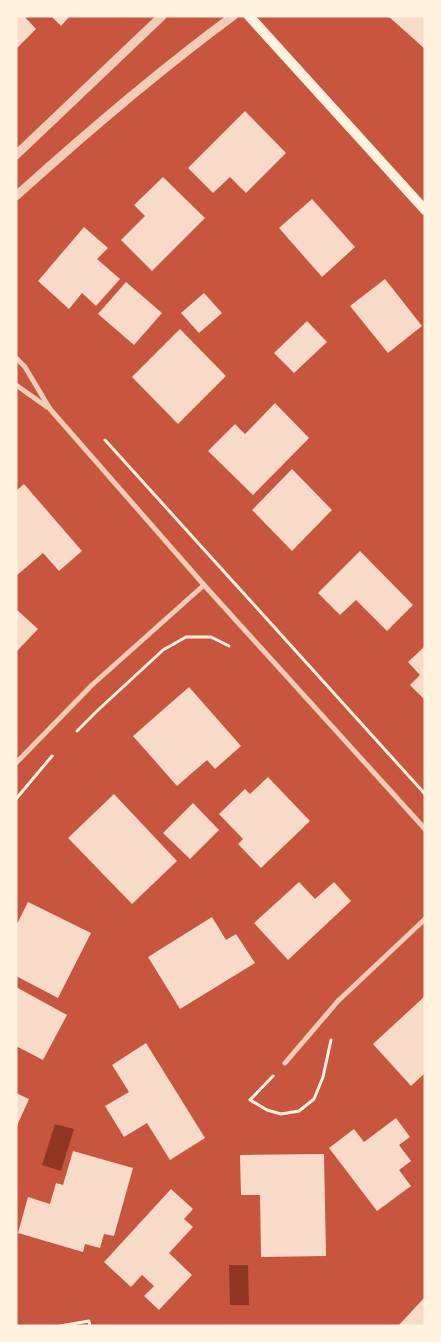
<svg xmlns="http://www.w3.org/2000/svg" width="441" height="1342" viewBox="0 0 441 1342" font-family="'DM Sans',sans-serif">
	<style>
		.water { fill: #8f3625 }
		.building { fill: #f7dbc8 }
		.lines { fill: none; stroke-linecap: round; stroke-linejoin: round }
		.path { stroke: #fff3e0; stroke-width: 3 }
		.minor { stroke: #f1ccb7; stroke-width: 5 }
		.tertiary { stroke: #f1ccb7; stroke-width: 9 }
		.secondary { stroke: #fff3e0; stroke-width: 10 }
	</style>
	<rect width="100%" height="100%" fill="#c8553d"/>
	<g class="water">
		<path d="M55,1124l19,5 -13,42 -19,-6z"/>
		<path d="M229,1265h19l1,40h-19z"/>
	</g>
	<g class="building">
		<path d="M16,16h8l12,13 -20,20z"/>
		<path d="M51,16h19l-9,10z"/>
		<path d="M388,16h37v33z"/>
		<path d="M245,111l41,42 -40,40 -16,-16 -17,16 -25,-25z"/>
		<path d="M163,177l42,41 -53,53 -31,-31 24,-24 -11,-11z"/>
		<path d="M312,199l43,48 -33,30 -43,-49z"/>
		<path d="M84,227l24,21 -11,11 23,20 -24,27 -14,-13 -13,16 -31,-28z"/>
		<path d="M385,279l37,47 -34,27 -38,-47z"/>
		<path d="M126,282l36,31 -28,32 -36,-31z"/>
		<path d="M204,293l18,20 -23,20 -18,-20z"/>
		<path d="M307,321l20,21 -33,31 -20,-20z"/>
		<path d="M180,329l46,47 -48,48 -46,-47z"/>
		<path d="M275,403l34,35 -56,57 -45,-44 27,-27 10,10z"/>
		<path d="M292,469l40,41 -40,41 -40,-41z"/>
		<path d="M24,484l58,67 -23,20 -16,-18 -27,23v-85z"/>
		<path d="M360,551l53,54 -26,26 -31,-31 -16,15 -22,-22z"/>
		<path d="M16,609l22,20 -22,23z"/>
		<path d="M425,646v54l-15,-15 10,-10 -12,-13z"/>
		<path d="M189,687l52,59 -26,23 -8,-9 -30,26 -44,-50z"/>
		<path d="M268,777l42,44 -49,47 -23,-24 5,-5 -24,-25 26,-25 5,5z"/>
		<path d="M114,794l63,67 -45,43 -64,-66z"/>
		<path d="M193,803l26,27 -29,29 -27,-26z"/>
		<path d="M299,882l16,17 19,-17 17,19 -63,59 -34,-37z"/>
		<path d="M28,902l63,31 -33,65 -42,-22v-50z"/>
		<path d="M212,917l14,23 10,-6 19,29 -75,46 -32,-52z"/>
		<path d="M16,987l51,28 -24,45 -27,-14z"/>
		<path d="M425,996v77l-14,13 -38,-42z"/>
		<path d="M146,1043l59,95 -35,22 -23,-37 -23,14 -19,-31 24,-14 -17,-27z"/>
		<path d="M16,1093l13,6 -13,29z"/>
		<path d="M396,1118l14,19 -11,8 12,16 -12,9 12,16 -34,25 -48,-63 25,-19 10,13z"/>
		<path d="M73,1151l60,17 -19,68 -10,-2 -4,14 -15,-4 -2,8 -65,-19 10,-36 22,7 6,-21 7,2z"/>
		<path d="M324,1154l2,102 -65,1 -1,-62h-19l-1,-40z"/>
		<path d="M171,1189l22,20 -9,10 9,8 -24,26 23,22 -33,35 -15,-14 10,-10 -12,-11 -11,12 -27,-25z"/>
		<path d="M425,1297v29h-27z"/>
	</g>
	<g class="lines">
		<g class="path">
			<path d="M105,440l320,354"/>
			<path d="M77,731l20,-20 66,-61 23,-13h25l18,9"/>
			<path d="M16,799l36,-43"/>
			<path d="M273,1076l-23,24 17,10 14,4 18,-3 15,-12 9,-22 8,-37"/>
			<path d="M60,1326l29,-5 1,5"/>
		</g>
		<g class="minor">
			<path d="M16,358l9,9 25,42 154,176 221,244"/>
			<path d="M16,385l31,22"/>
			<path d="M16,763l76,-78 112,-100"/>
			<path d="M285,1063l53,-62 87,-82"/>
		</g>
		<g class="tertiary">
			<path d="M16,155l146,-139"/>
			<path d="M16,196c70,-63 141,-124 217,-180"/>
		</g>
		<path class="secondary" d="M249,16l176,194"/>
	</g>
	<rect width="441" height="1342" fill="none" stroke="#fff3e0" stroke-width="35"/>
</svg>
